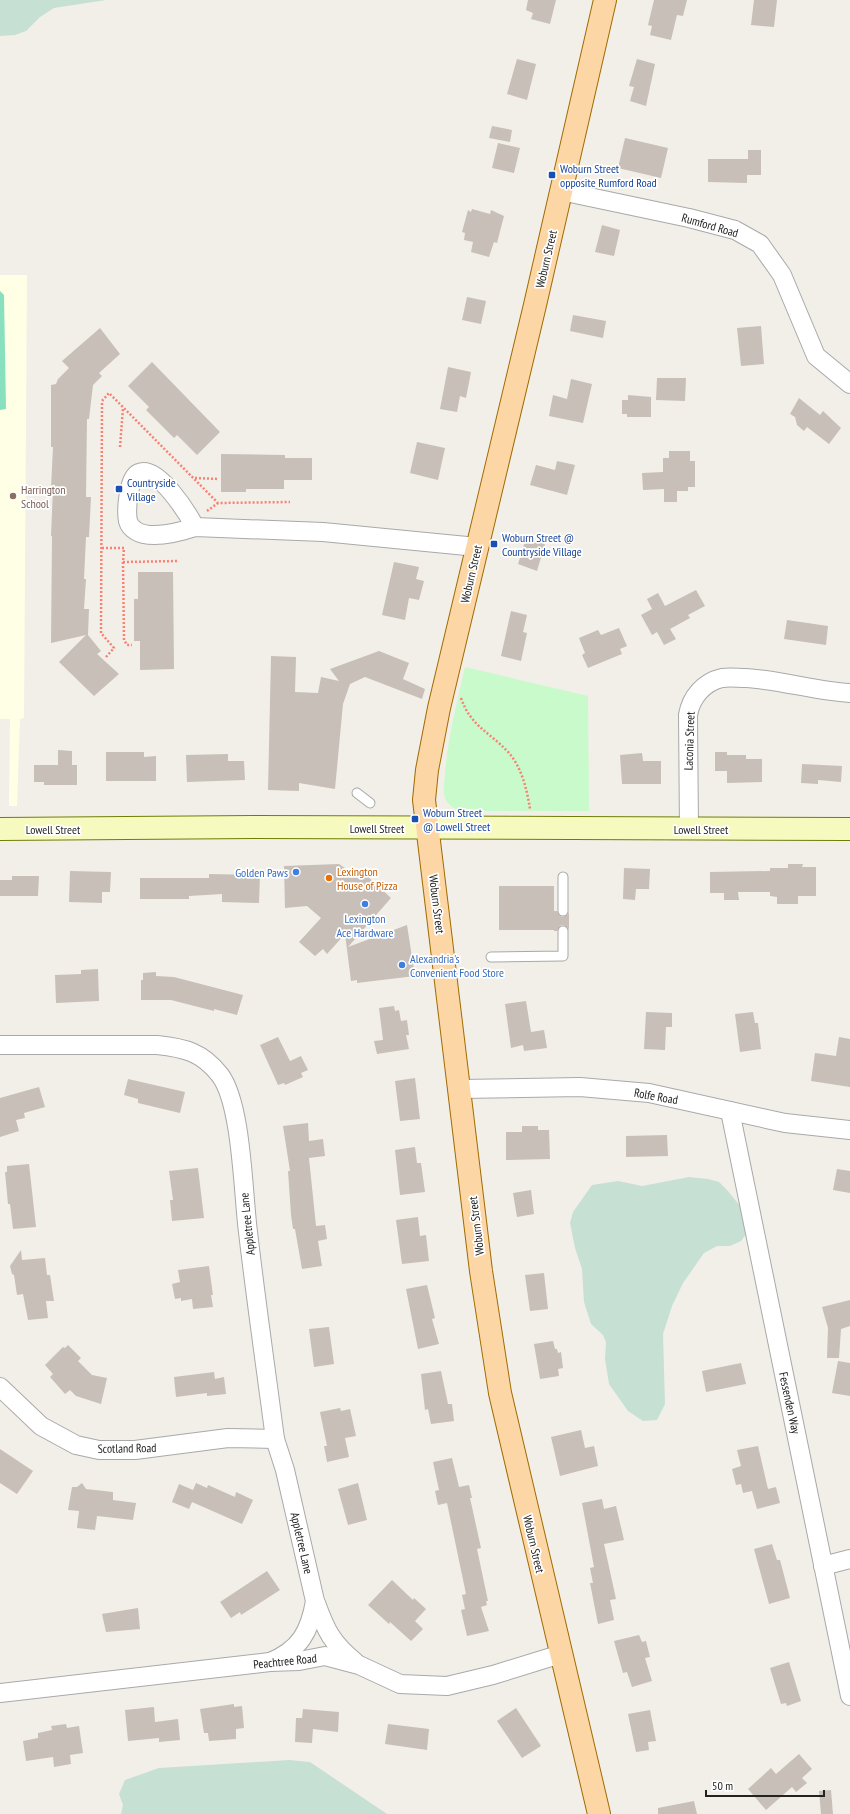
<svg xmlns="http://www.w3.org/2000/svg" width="850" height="1814" viewBox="0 0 850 1814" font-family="'PT Sans Narrow',sans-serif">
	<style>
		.education { fill: #ffffe5 }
		.wetland { fill: #c6e0d4 }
		.park { fill: #c8facc }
		.pitch { fill: #88e0be }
		.building { fill: #c7bfb8 }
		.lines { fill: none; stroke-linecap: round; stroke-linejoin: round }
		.lane-casing { stroke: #a9a9a9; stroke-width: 11 }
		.street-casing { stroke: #a9a9a9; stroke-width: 20 }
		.secondary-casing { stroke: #707d05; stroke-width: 24 }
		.primary-casing { stroke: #a06b00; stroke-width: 24 }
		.path { stroke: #fa8072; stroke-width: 2.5; stroke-dasharray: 2 2; stroke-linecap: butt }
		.lane { stroke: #fff; stroke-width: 9 }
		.street { stroke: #fff; stroke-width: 18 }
		.secondary { stroke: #f7fabf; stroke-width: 22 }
		.primary { stroke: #fcd6a4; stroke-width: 22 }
		.transit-dot { fill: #1a4fb4; stroke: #fff; stroke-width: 1.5 }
		.education-dot { fill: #8d6e63; stroke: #fff; stroke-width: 1.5 }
		.shop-dot { fill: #3f7fe0; stroke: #fff; stroke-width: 1.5 }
		.food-dot { fill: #e8710a; stroke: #fff; stroke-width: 1.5 }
		.labels { text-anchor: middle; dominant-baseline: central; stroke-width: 3.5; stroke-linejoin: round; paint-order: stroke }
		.transit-label { font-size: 12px; fill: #164399; stroke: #fff; text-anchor: start }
		.street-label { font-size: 12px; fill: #222; stroke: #fff }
		.education-label { font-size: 12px; fill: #785e54; stroke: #fff; text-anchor: start }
		.food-label { font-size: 12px; fill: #c56008; stroke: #fff; text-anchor: start }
		.shop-label { font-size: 12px; fill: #366cbe; stroke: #fff; text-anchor: end }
	</style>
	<rect width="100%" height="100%" fill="#f2efe9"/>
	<path class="education" d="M0,275h27l-3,443 -4,1 -3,87h-8l1,-87h-10z"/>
	<g class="wetland">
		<path d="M0,0h106l-52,8 -14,9 -14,14 -11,4 -15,1z"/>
		<path d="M689,1177l19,2 11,3 8,8 18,22 4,18 -8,11 -11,5h-13l-13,7 -21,30 -11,23 -9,28 2,70 -8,16 -14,1 -15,-10 -19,-27 -4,-25 1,-17 -3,-7 -12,-11 -7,-22 -2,-33 -7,-21 -5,-25 3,-11 19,-27 26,-4 24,5z"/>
		<path d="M289,1760l21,2 77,52h-266l2,-9 -4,-11 6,-14 34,-12z"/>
	</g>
	<path class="park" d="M465,667l123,29 1,115h-125c-8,-1 -16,-5 -19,-13 -3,-8 0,-17 0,-25 3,-36 12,-71 20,-106z"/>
	<path class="pitch" d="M0,291l4,4 2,114 -6,1z"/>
	<g class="building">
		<path d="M528,0h28l-6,24 -19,-5 2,-6 -7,-3z"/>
		<path d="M654,0h33l-4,16 -6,-1 -6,25 -21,-5 2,-9 -4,-1z"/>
		<path d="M754,0h23l-3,27 -23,-2z"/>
		<path d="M517,59l19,5 -9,36 -20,-6z"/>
		<path d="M637,59l18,5 -9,42 -16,-5 4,-14 -5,-1z"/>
		<path d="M492,126l20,4 -2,12 -21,-4z"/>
		<path d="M625,138l43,10 -7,30 -43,-10z"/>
		<path d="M498,143l22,5 -6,25 -22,-5z"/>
		<path d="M748,150h13v25h-14v8l-39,-1v-23h40z"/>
		<path d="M472,209l18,5 1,-4 13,6 -7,27 -3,-1 -5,15 -18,-5 2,-10 -9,-2 1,-7 -3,-1 6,-22 3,2z"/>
		<path d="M602,225l18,5 -6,26 -19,-4z"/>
		<path d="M467,297l19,4 -5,23 -19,-4z"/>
		<path d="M573,315l33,6 -3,17 -33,-7z"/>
		<path d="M761,326l3,38 -23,2 -4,-38z"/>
		<path d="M100,328l20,26 -21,19 3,3 -9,9 -4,34h-2l-1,78h5l-2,40h-3l-2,42h2l-2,30h5l-1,26 13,16 -4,3 22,20 -25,22 -35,-34 27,-27 -35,8 1,-107h-1l2,-48h-2l2,-41h-2v-62l5,-1 2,-5 11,-11 -7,-7z"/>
		<path d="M152,362l68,70 -23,23 -20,-20 -3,3 -28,-28 3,-3 -21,-21z"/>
		<path d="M448,367l23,5 -5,26 -6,-2 -3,16 -17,-3z"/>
		<path d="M657,378h29l-1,23 -29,-1z"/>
		<path d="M571,379l21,5 -9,39 -34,-7 4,-21 14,4z"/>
		<path d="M628,395l23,2v20h-24v-3h-5v-14h6z"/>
		<path d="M799,398l21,17 3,-4 18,17 -12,16 -22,-17 -3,4 -7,-6 -2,-8 -5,-3z"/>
		<path d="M417,442l28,6 -7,32 -28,-7z"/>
		<path d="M669,451h21v10h5v26h-7v4h-11v11h-13v-13l-21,1 -1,-17 21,-1v-14h6z"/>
		<path d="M221,454l64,1v3h27v22h-28v9h-38v3h-25z"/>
		<path d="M557,461l18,4 -8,30 -37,-10 6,-20 19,5z"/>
		<path d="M526,538l19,6 -8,27 -19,-7z"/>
		<path d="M394,562l25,5 -3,12 8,2 -5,19 -10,-2 -4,22 -23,-5z"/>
		<path d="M138,572h35l1,97 -34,1v-29h-6v-42h4z"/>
		<path d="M696,590l9,16 -17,9 2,3 -20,11 6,10 -12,6 -7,-13 -5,3 -11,-20 11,-6 -5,-10 11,-6 7,13z"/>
		<path d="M511,611l16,4 -4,17 4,1 -6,28 -20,-5z"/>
		<path d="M787,620l41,6 -2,19 -42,-6z"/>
		<path d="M619,628l8,18 -7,3 2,5 -34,14 -6,-13 3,-2 -6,-15 19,-8 3,5z"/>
		<path d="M379,651l30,12 -6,16 22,10 -3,10 -57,-22 -15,7 -7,20 -8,85 -36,-6v8l-31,-1 3,-134 25,1 -1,35 23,1 3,-16 18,4 -9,-12z"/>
		<path d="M58,750l14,1v14h5v20h-33v-3h-10v-17h24z"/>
		<path d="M106,752h38v5l12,-1v25h-50z"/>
		<path d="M715,752h12v3h19v4h16v23l-35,1v-12h-12z"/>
		<path d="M642,753l1,8h18v23h-39l-2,-29z"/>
		<path d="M228,754v7h16l1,19 -58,2 -1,-27z"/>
		<path d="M802,764l40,2 -1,16 -23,-2v4l-17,-1z"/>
		<path d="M339,864l20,14 5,-5 27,25 -43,49 59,-22 8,51 -58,7v-3l-6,1 -6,-47 -18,20 -4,-5 -8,7 -16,-14 22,-24 -14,-12 -22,2 -1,-42z"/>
		<path d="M788,864h15l-1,3h14v29h-18v8h-21v-7l-7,-1v-4h-32l1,8h-15v-7h-14v-21l60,-1v-3h18z"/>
		<path d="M624,868l26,1 -1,20h-13l-1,11 -12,-1z"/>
		<path d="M70,871l41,1 -1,20h-8v11l-33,-1z"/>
		<path d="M209,874l51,1 -1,28 -37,-1v-8l-33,2v3h-49v-21h69z"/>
		<path d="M12,876h27l-1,20h-38v-16h12z"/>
		<path d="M499,886h55v25h3l3,5 3,1 5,-3 1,-3v20l-1,-3 -5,-3 -3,1 -3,5h-3v-1h-55z"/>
		<path d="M98,969l1,32 -43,2 -1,-28 26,-1v-4z"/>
		<path d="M156,972v4l18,1 69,18 -6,20 -23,-6v2l-43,-11h-30v-20h2v-7z"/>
		<path d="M526,1001l5,31 13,-2 3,18 -23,3 -1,-6 -12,3 -6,-44z"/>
		<path d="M394,1006l1,5 4,-1 2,11 6,-1 2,15h-3l3,14 -32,5 -3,-13 9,-1 -4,-32z"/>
		<path d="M646,1012l26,1v14h-6l-1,23 -21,-1z"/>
		<path d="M753,1012l2,11h3l3,26 -21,3 -5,-38z"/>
		<path d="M278,1037l12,24 11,-5 7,14 -7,3 2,4 -18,8 -1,-2 -6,2 -18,-40z"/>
		<path d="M839,1037l11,2v48l-39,-6 4,-28 21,3z"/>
		<path d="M415,1078l5,41 -20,2 -5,-40z"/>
		<path d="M128,1079l57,13 -5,21 -42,-10v-4l-14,-4z"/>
		<path d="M39,1087l6,20 -21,6 1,5 -9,2 3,11 -19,6v-39z"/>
		<path d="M308,1123l1,18 14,-2 2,17 -16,2 7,68 9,-1 2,14 -9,2 4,25 -20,3 -7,-40h-2l-2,-14 -3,-44h2l-7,-45z"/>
		<path d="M522,1126h16v4h11l1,29 -44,1v-28h16z"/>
		<path d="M667,1135l1,21 -42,1v-21z"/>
		<path d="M415,1147l2,16h4l4,29 -25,3 -5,-45z"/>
		<path d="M29,1164l7,63 -23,2 -3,-25h-2l-3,-32h2v-6z"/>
		<path d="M198,1168l6,50 -32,3 -2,-21h3l-4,-29z"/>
		<path d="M837,1169l13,2v22l-17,-3z"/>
		<path d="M531,1190l3,24 -17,3 -4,-24z"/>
		<path d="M418,1217l2,19 6,-1 3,26 -27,3 -6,-44z"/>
		<path d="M21,1250l1,10 23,-2 2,17h3l4,26h-8l2,17 -20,2 -5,-26 -6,1 -3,-20 -2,-1 -2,-8z"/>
		<path d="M209,1266l4,29h-2l2,12 -20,2 -1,-10 -11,2v-3l-6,1 -3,-15 8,-2 -2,-12z"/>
		<path d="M544,1273l4,36 -18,2 -5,-36z"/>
		<path d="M427,1285l8,33 -3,1 7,25 -21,5 -12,-60z"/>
		<path d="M850,1300v26l-9,3 -2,29h-12l1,-30 -6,-21z"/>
		<path d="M329,1327l5,37 -20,3 -5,-38z"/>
		<path d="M553,1341l2,8h2l1,4 3,-1 2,16 -5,1 1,7 -19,3 -6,-35z"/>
		<path d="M68,1345l13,13 -3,3 14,14 15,3 -6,26 -25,-8 -6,-6 -5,4 -15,-17 3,-3 -8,-9 18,-18 2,1z"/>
		<path d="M838,1361l12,2v33l-18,-3z"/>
		<path d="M741,1363l5,21 -40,8 -4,-21z"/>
		<path d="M441,1371l7,33h4l2,17 -23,3 -3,-15 -3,1 -4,-36z"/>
		<path d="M214,1372l1,7 9,-2 2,17 -19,2v-3l-31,4 -2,-20z"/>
		<path d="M340,1408l1,3 9,-2 6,27 -11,2 4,19 -22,5 -3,-16h3l-7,-34z"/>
		<path d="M581,1430l4,18 9,-2 4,20 -38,10 -9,-39z"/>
		<path d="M758,1446l10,43 8,-2 4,16 -23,6 -5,-18 -9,2 -2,-9 -5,1 -4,-16 9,-3 -4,-16z"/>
		<path d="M0,1449l33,22 -16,23 -17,-11z"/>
		<path d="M452,1458l7,29 10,-2 3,13h-2l11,50 -4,1 11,52h-2l1,4 -6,2 8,24 -22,5 -6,-26 4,-1 -3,-14 4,-1 -19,-91 -9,2 -3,-14 4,-1 -6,-28z"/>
		<path d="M82,1483l4,6 27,3v8l23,3 -3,17 -36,-4 -2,14 -18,-2 2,-17 -11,-1 4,-23h5z"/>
		<path d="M196,1483l11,5 1,-3 27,12 1,-5 17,8 -11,24 -50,-22 -3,7 -17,-7 7,-18 14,6z"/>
		<path d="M358,1483l9,37 -19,5 -10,-36z"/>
		<path d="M602,1499l2,10 12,-3 8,34 -20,4 12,55 -6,1 4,20 -16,4 -8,-41h3l-3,-15 4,-1 -12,-64z"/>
		<path d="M772,1544l5,16h3l10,38 -21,6 -15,-55z"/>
		<path d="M267,1571l13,19 -39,25 -1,-3 -9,6 -11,-16z"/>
		<path d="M392,1580l21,20 1,-2 12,11 -11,12 8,8 -12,12 -21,-19 -1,2 -21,-19z"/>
		<path d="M138,1608l2,21 -34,3 -4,-18z"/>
		<path d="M639,1635l3,7 4,-1 4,16 -5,1 7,23 -20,6 -5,-15 -4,1 -9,-32z"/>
		<path d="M789,1662l12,39 -14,5 -1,-3 -5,1 -11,-36z"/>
		<path d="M234,1704v3l8,-1 2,22 -8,1v10l-27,2 -1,-8h-4l-4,-24z"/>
		<path d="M154,1707l1,15 23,-3 2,21 -21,2v-4l-31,3 -3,-31z"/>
		<path d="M516,1708l25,38 -19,12 -25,-37z"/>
		<path d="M303,1709l36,3 -1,20 -25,-3 -1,14 -17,-1 1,-24h6z"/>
		<path d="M650,1710l6,31 -8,1 1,8 -13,2 -8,-38z"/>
		<path d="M66,1724l1,4 12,-2 4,27 -13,2 1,9 -17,3 -1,-10 -27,4 -3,-20 15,-3v-5l14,-3 -1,-4z"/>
		<path d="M388,1724l41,5 -2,21 -42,-6z"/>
		<path d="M799,1754l13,15 -10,9 5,5 -11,9 -4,-5 -26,23 -18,-21 23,-21 5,6z"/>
		<path d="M831,1790l2,24h-12l-2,-23z"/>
		<path d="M694,1801l3,13h-39v-6z"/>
	</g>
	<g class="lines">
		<defs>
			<g id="lane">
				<path d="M357,793l13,10"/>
				<path d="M563,877v34"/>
				<path d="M491,957l72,-1v-25"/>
			</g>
			<g id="street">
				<path d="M561,191l128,27 46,12 25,14 22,31 34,81 34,28"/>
				<path d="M195,527c-15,5 -44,13 -59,4 -3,-2 -7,-6 -8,-10 -2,-10 0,-44 11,-48 19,-8 49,41 56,54l128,5 154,15"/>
				<path d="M689,829l-1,-114c3,-18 16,-33 34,-37 8,-1 16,0 24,0 35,2 69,13 104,15"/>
				<path d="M0,1045h157c28,3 45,7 63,30 22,29 23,119 28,157 8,69 18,138 27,207l10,31 30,131c-5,30 -15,49 -45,61"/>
				<path d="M460,1089l120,-2 69,6 136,30 65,7"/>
				<path d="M730,1111l120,585"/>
				<path d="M0,1387l41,39 35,19 23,5h36l93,-12 47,1"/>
				<path d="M823,1566l27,-7"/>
				<path d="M316,1603c10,28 16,40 39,59"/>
				<path d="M0,1693l270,-31 29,-1 26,-5 34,9 41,19 47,2 46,-11 68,-21"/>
			</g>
			<path id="secondary" d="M0,829l253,-2 597,2"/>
			<path id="primary" d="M599,1814l-99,-421 -19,-122 -57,-471 3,-30 12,-62 96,-403 70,-305"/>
		</defs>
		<use href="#lane" class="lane-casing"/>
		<use href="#street" class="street-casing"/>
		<use href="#secondary" class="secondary-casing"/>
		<use href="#primary" class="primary-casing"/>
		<g class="path">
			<path d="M120,447l3,-39"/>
			<path d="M195,478l23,1"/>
			<path d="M207,511l11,-8"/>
			<path d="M102,548h22l-1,14 56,-1"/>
			<path d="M123,562l1,78 3,5h5"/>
			<path d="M106,657l8,-9 -13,-15 1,-232 7,-8 109,110 72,-1"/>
			<path d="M461,698c10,29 29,34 48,55 13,15 18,37 21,56"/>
		</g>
		<use href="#lane" class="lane"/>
		<use href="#street" class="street"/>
		<use href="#secondary" class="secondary"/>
		<use href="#primary" class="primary"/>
	</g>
	<g class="transit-dot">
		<rect x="548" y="171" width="8" height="8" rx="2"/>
		<rect x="115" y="485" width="8" height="8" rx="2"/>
		<rect x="490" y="540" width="8" height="8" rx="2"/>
		<rect x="411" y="815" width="8" height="8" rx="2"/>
	</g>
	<circle class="education-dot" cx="13" cy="496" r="4"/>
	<g class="shop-dot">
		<circle cx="296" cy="872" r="4"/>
		<circle cx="365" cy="904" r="4"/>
		<circle cx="402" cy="965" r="4"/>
	</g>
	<circle class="food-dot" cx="329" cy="878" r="4"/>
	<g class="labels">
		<g class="transit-label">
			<text x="560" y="168">Woburn Street<tspan x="560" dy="14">opposite Rumford Road</tspan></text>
			<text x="127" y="482">Countryside<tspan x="127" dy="14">Village</tspan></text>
			<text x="502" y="537">Woburn Street @<tspan x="502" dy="14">Countryside Village</tspan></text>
			<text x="423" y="812">Woburn Street<tspan x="423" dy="14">@ Lowell Street</tspan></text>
		</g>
		<g class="street-label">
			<text transform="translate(710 225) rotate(16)">Rumford Road</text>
			<text transform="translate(546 259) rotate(-77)">Woburn Street</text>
			<text transform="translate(471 574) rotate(-77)">Woburn Street</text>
			<text transform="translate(689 741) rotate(-88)">Laconia Street</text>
			<text x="377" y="828">Lowell Street</text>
			<text x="53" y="829">Lowell Street</text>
			<text x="701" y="829">Lowell Street</text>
			<text transform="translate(437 904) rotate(83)">Woburn Street</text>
			<text transform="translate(656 1096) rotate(10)">Rolfe Road</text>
			<text transform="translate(247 1224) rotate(-96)">Appletree Lane</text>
			<text transform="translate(476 1226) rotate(-97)">Woburn Street</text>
			<text transform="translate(790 1403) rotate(78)">Fessenden Way</text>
			<text transform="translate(127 1448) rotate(-1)">Scotland Road</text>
			<text transform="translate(302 1543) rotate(77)">Appletree Lane</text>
			<text transform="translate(534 1544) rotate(77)">Woburn Street</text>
			<text transform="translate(285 1661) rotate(-6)">Peachtree Road</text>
		</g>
		<g class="education-label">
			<text x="21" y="489">Harrington<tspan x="21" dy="14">School</tspan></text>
		</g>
		<g class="food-label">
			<text x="337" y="871">Lexington<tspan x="337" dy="14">House of Pizza</tspan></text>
		</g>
		<g class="shop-label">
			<text x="288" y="872">Golden Paws</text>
			<text x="365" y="918" text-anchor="middle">Lexington<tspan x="365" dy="14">Ace Hardware</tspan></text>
			<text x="410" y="958" text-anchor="start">Alexandria's<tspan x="410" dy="14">Convenient Food Store</tspan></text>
		</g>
	</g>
	<path d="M706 1790v6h118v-6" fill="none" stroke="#222222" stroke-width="2"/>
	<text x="712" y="1790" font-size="12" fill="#222222" stroke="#ffffff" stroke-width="3" paint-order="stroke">50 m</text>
</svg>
